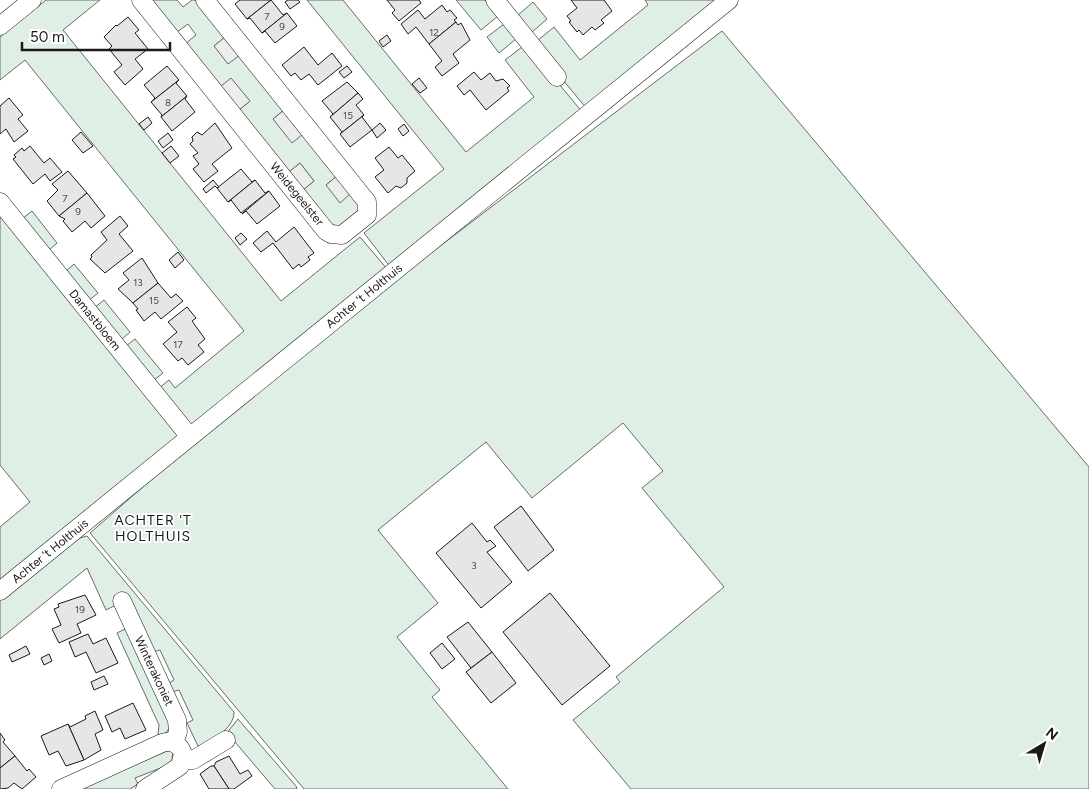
<svg xmlns="http://www.w3.org/2000/svg" width="1089" height="789" viewBox="0 0 1089 789" font-family="Figtree,sans-serif">
	<style>
		.green { fill: #e0efe3; stroke: #6a6a6a }
		.parking { fill: #ededed; stroke: #6a6a6a }
		.building { fill: #e6e6e6; stroke: #1a1a1a }
		.lines { fill: none; stroke-linecap: round; stroke-linejoin: round }
		.minor-casing { stroke: #1a1a1a; stroke-width: 19 }
		.minor { stroke: #fff; stroke-width: 18 }
		.labels { text-anchor: middle; dominant-baseline: central; stroke-width: 4; stroke-linejoin: round; paint-order: stroke }
		.number-label { font-size: 10px; fill: #4d4d4d }
		.street-label { font-size: 12px; fill: #1a1a1a; stroke: #fff }
		.neighbourhood-label { font-size: 14px; letter-spacing: 1px; fill: #1a1a1a; stroke: #fff }
	</style>
	<rect width="100%" height="100%" fill="#fff"/>
	<g class="green">
		<path d="M46,0h54l-37,30 218,271 79,-64 28,33 -197,160 -33,-41 11,-9 6,8 69,-57 -219,-271 -25,20v-43z"/>
		<path d="M150,0h27l6,7 9,-7h3l30,37 -11,9 26,9 44,55 -11,9 30,15 34,42 -11,9c14,5 34,8 33,26l-20,15 -7,-1 -29,-35 11,-9 -14,-18 -11,9 -50,-62 11,-9 -30,-14 -35,-43 11,-9 -8,-11 -12,9z"/>
		<path d="M307,0h36l123,152 68,-55 -29,-37 17,-13 32,31 29,35 -192,155 -27,-35 80,-64z"/>
		<path d="M456,0h29l13,16 -17,14z"/>
		<path d="M645,0h78l-136,109 -29,-35 -21,-33 17,-14 26,33 68,-55z"/>
		<path d="M533,2l14,17 -16,14 -14,-17z"/>
		<path d="M504,24l12,15 -17,14 -12,-16z"/>
		<path d="M722,31l367,436v322h-458l-58,-69 47,-38 -4,-5 108,-90 -82,-99 21,-17 -40,-48 -91,75 -46,-56 -108,88 60,73 -41,34 43,53 -8,7 76,92h-204l-214,-256 125,-109 153,-123z"/>
		<path d="M32,211l25,32 -9,8 -26,-32z"/>
		<path d="M0,215l181,223 -181,148v-59l30,-25 -30,-37z"/>
		<path d="M74,264l24,29 -10,8 -23,-29z"/>
		<path d="M104,300l26,32 -10,9 -26,-33z"/>
		<path d="M135,339l28,34 -10,8 -28,-34z"/>
		<path d="M87,536l147,176c1,15 -23,31 -36,34l-11,-23 6,-3 -14,-30 -7,2 -3,-9 5,-3 -14,-30 -7,2 -37,-47 -10,5 -19,-42 -87,71v-42l69,-56z"/>
		<path d="M127,628l42,90 1,9 -5,7 -7,1 1,-10 -42,-92z"/>
		<path d="M238,719l58,67 1,3h-22l-40,-47 -3,2 -6,-10z"/>
		<path d="M169,750l4,3 -2,11 -36,14 3,6 -8,5h-50z"/>
	</g>
	<g class="parking">
		<path d="M225,37l15,18 -12,9 -14,-18z"/>
		<path d="M231,78l19,23 -11,9 -19,-23z"/>
		<path d="M284,110l19,24 -11,9 -19,-24z"/>
		<path d="M300,163l14,18 -11,9 -14,-18z"/>
		<path d="M337,176l14,17 -11,10 -14,-18z"/>
	</g>
	<g class="building">
		<path d="M240,0h31l-24,19 -12,-15z"/>
		<path d="M271,0l12,15 4,-2 -25,20 -12,-15 -3,1z"/>
		<path d="M288,0h10l2,2 -10,7 -5,-7z"/>
		<path d="M387,0h32l2,3 -22,18 -7,-8 3,-3z"/>
		<path d="M571,0h33l8,11 -11,9 3,3 -9,7 -3,-3 -9,8 -4,-5 -2,2 -8,-10 2,-1 -4,-5 10,-8z"/>
		<path d="M442,5l5,7 3,-2 7,8 -3,2 2,2 -27,22 -13,-17 -8,7 -7,-10 17,-14 7,9z"/>
		<path d="M287,13l10,13 -22,17 -10,-12 -3,2z"/>
		<path d="M128,17l11,13 -4,3 13,16 -13,10 8,10 -18,16 -11,-13 8,-7 -13,-16 3,-3 -8,-9 12,-12 1,1z"/>
		<path d="M456,22l2,3 3,-2 9,17 -17,14 6,9 -17,13 -7,-9 7,-6 -13,-17z"/>
		<path d="M387,35l4,6 -8,6 -4,-6z"/>
		<path d="M304,47l14,18 14,-12 10,13 -24,19 -9,-11 -8,6 -6,-7 -4,3 -9,-11z"/>
		<path d="M167,66l12,14 -28,22 4,-4 -11,-13z"/>
		<path d="M347,66l5,6 -8,6 -5,-6z"/>
		<path d="M474,72l7,8 9,-7 6,8 7,-2 7,7 -3,2 2,3 -23,19 -16,-20 -6,5 -7,-9z"/>
		<path d="M419,78l8,10 -7,5 -8,-9z"/>
		<path d="M179,80l-3,3 11,13 -26,21 1,-2 -11,-13z"/>
		<path d="M347,82l11,11 -28,24 3,-3 -11,-13z"/>
		<path d="M358,93l5,6 -7,6 8,10 -24,19 2,-2 -12,-15z"/>
		<path d="M187,96l-2,3 10,13 -23,19 -11,-14z"/>
		<path d="M9,98l14,17 -5,4 10,12 -14,11 -8,-13 -6,5v-28z"/>
		<path d="M364,115l-2,2 10,13 8,-7 6,7 -9,8 -5,-8 -22,17 -10,-13z"/>
		<path d="M148,117l4,6 -8,7 -5,-6z"/>
		<path d="M215,123l17,25 -20,16 6,7 -14,11 -11,-13 6,-5 -6,-8 5,-3 -8,-9 3,-3 -1,-4 5,-5 5,3z"/>
		<path d="M404,124l5,7 -6,5 -5,-7z"/>
		<path d="M81,132l12,14 -10,7 -11,-13z"/>
		<path d="M168,133l5,7 -10,8 -5,-7z"/>
		<path d="M30,146l14,17 6,-5 12,14 -12,9 -5,-7 -12,10 -20,-25 3,-2 -2,-2 8,-7 2,3z"/>
		<path d="M171,146l8,10 -9,7 -8,-10z"/>
		<path d="M389,147l9,11 4,-3 13,16 -8,7v5l-6,5 -5,-2 -8,7 -13,-16 9,-7 -9,-12z"/>
		<path d="M241,169l11,13 3,-2 -27,22 -11,-14z"/>
		<path d="M68,171l19,22 -28,23 -12,-15 11,-11 -6,-6z"/>
		<path d="M213,180l6,7 -2,1 -2,-2 -9,7 -3,-4z"/>
		<path d="M255,180l10,13 4,-2 -28,22 -10,-13 -3,2z"/>
		<path d="M269,191l11,15 -23,18 -11,-13 -4,3z"/>
		<path d="M87,193l18,23 -14,12 -6,-7 -13,11 -9,-11 2,-2 -6,-3z"/>
		<path d="M120,216l8,10 -9,8 14,17 -28,22 -15,-14 2,-2 -1,-2 16,-15 -6,-8z"/>
		<path d="M294,227l20,26 -6,4 2,3 -9,7 -2,-3 -6,5 -20,-26 -12,9 -8,-9 14,-12 9,11z"/>
		<path d="M241,233l6,6 -7,6 -5,-7z"/>
		<path d="M178,252l6,8 -9,8 -6,-8z"/>
		<path d="M142,258l16,25 -25,20 -15,-14 11,-9 -6,-7z"/>
		<path d="M158,283l13,15 5,-4 7,7 -22,18 -6,-7 -11,9 -8,-11 2,-1 -5,-6z"/>
		<path d="M187,307l9,11 -4,3 13,18 -7,6 6,7 -16,13 -6,-7 -4,3 -15,-17 14,-12 -9,-10z"/>
		<path d="M521,506l33,44 -26,21 -34,-44z"/>
		<path d="M472,523l15,19 3,-2 6,6 -9,6 25,30 -31,26 -45,-55z"/>
		<path d="M550,593l60,73 -48,39 -59,-73z"/>
		<path d="M85,595l11,20 -19,9 4,9 -22,10 -7,-14 9,-4 -7,-16 5,-2 -1,-3z"/>
		<path d="M468,622l24,30 -21,16 -24,-31z"/>
		<path d="M88,634l5,10 13,-6 12,25 -22,10 -10,-21 -11,5 -6,-15z"/>
		<path d="M442,643l13,16 -13,10 -12,-16z"/>
		<path d="M26,646l4,8 -18,8 -3,-7z"/>
		<path d="M492,652l24,31 -25,20 -25,-31z"/>
		<path d="M49,654l3,7 -8,4 -3,-7z"/>
		<path d="M104,676l4,8 -14,6 -3,-8z"/>
		<path d="M133,703l13,27 -21,9 -5,-11 -8,4 -7,-16z"/>
		<path d="M95,711l8,19 -8,4 6,16 -17,10 -16,-36 2,3 16,-8 -1,-3z"/>
		<path d="M68,724l16,36 -18,6 -8,-15 -9,4 -8,-19z"/>
		<path d="M0,733l5,7 -2,2 12,14 -15,12z"/>
		<path d="M15,756l12,15 2,-2 7,8 -14,12 -8,-6 -6,5 -8,1v-21z"/>
		<path d="M229,756l11,18 8,-4 4,6 -18,13h-5l-15,-23 2,-4z"/>
		<path d="M211,766h3l15,23h-20l-9,-15z"/>
	</g>
	<g class="lines">
		<defs>
			<g id="minor">
				<path d="M141,0l185,231 5,3 11,1 25,-20v-13l-162,-202"/>
				<path d="M495,0l62,77"/>
				<path d="M0,26l32,-26"/>
				<path d="M0,202l190,235"/>
				<path d="M0,591l729,-591"/>
				<path d="M122,601l55,119 1,12 -4,10"/>
				<path d="M183,760h10l33,-20"/>
				<path d="M61,789l101,-46c10,-3 18,1 21,11l-3,12 -35,23"/>
			</g>
		</defs>
		<use href="#minor" class="minor-casing"/>
		<use href="#minor" class="minor"/>
	</g>
	<g class="labels">
		<g class="number-label">
			<text x="267" y="16">7</text>
			<text x="282" y="26">9</text>
			<text x="434" y="32">12</text>
			<text x="168" y="102">8</text>
			<text x="348" y="115">15</text>
			<text x="65" y="198">7</text>
			<text x="78" y="211">9</text>
			<text x="138" y="282">13</text>
			<text x="154" y="300">15</text>
			<text x="178" y="344">17</text>
			<text x="474" y="565">3</text>
			<text x="80" y="609">19</text>
		</g>
		<g class="street-label">
			<text transform="translate(297 194) rotate(51)">Weidegeelster</text>
			<text transform="translate(364 296) rotate(-39)">Achter 't Holthuis</text>
			<text transform="translate(95 320) rotate(51)">Damastbloem</text>
			<text transform="translate(50 551) rotate(-39)">Achter 't Holthuis</text>
			<text transform="translate(154 671) rotate(65)">Winterakoniet</text>
		</g>
		<g class="neighbourhood-label">
			<text x="153" y="520">ACHTER 'T<tspan x="153" dy="16">HOLTHUIS</tspan></text>
		</g>
	</g>
	<g transform="translate(1044 744) rotate(38)" stroke="#ffffff" stroke-width="4" paint-order="stroke">
	<path d="M0-4L9 19L0 12L-9 19Z" fill="#1a1a1a"/>
	<text y="-8" font-size="14" font-weight="bold" text-anchor="middle" fill="#1a1a1a">N</text>
	</g>
	<path d="M22 42v8h148v-8" fill="none" stroke="#1a1a1a" stroke-width="2.5"/>
	<text x="30" y="42" font-size="15" fill="#1a1a1a" stroke="#ffffff" stroke-width="4" paint-order="stroke">50 m</text>
</svg>
